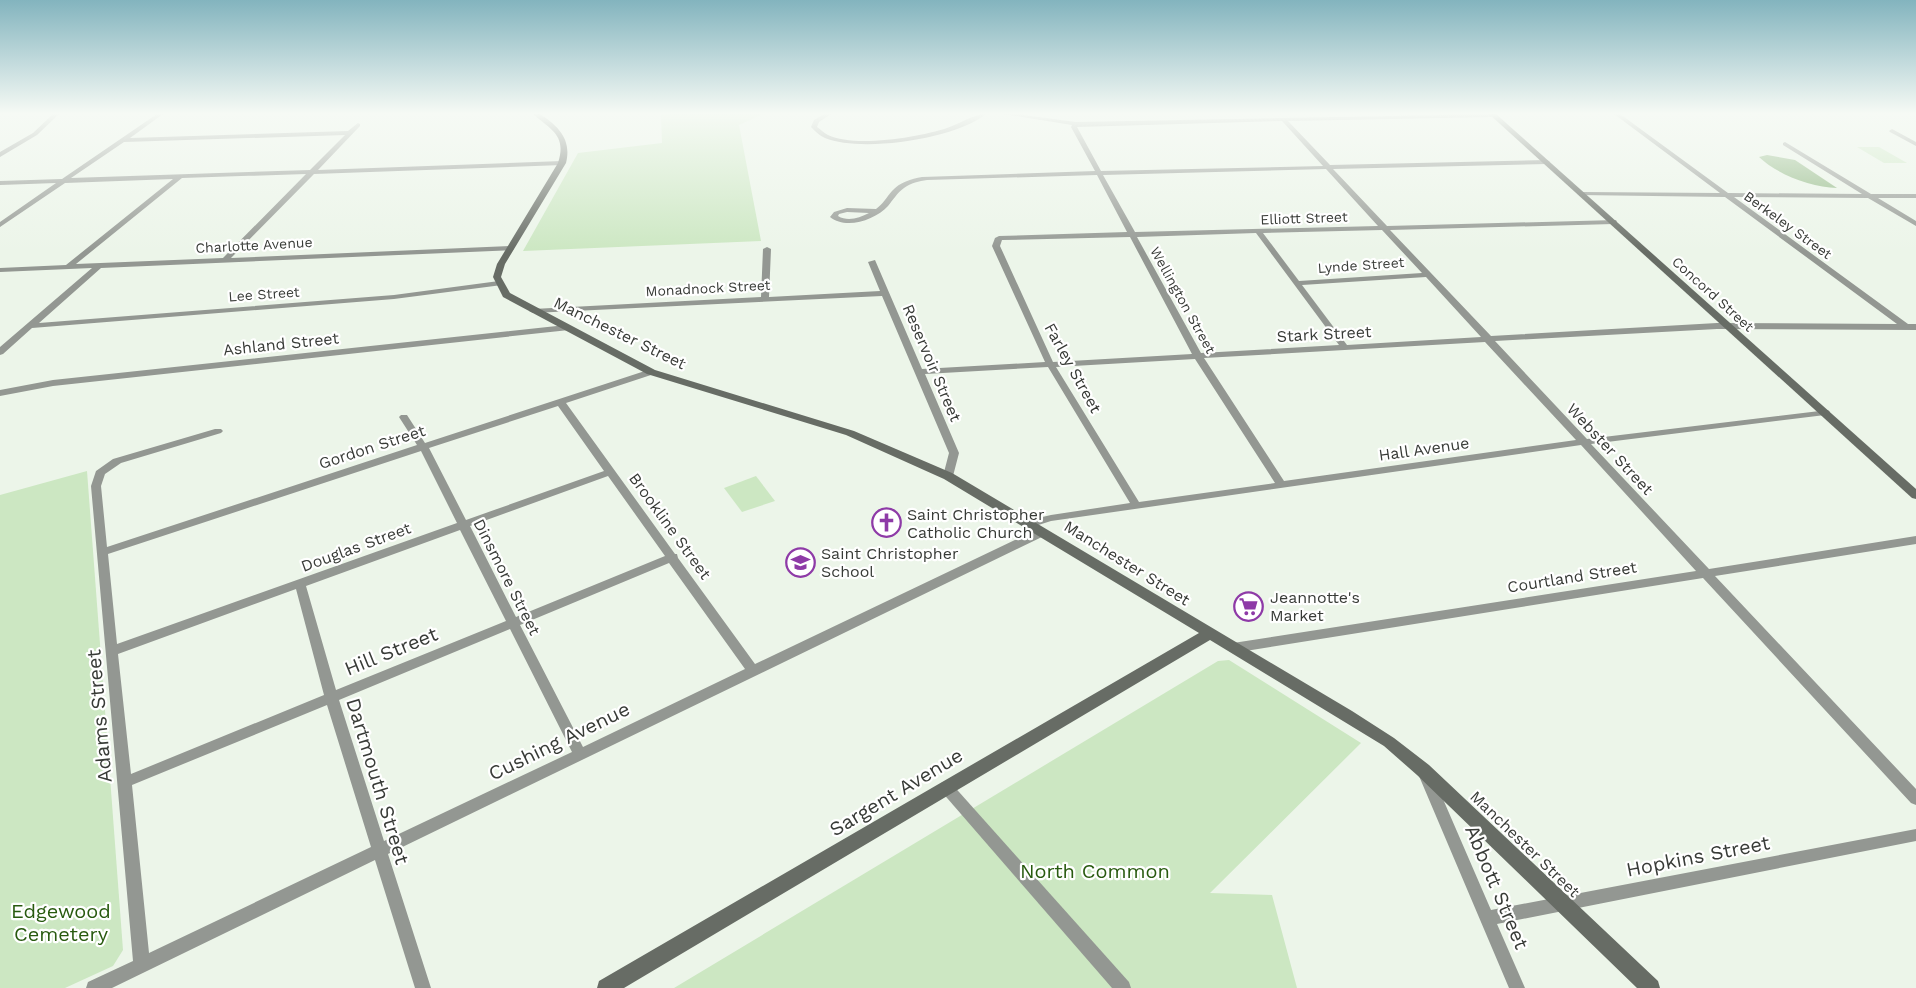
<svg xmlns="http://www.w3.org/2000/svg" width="1916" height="988" viewBox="0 0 1916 988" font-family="'Work Sans',sans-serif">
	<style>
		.green { fill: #cce7c2 }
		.water { fill: #8cb47e }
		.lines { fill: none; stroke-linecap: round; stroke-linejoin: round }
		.street { fill: #939792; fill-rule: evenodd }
		.secondary { fill: #676c65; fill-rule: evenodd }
		.labels { text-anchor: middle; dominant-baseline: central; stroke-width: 4.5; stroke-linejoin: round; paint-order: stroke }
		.far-street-label { font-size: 14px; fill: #383b37; stroke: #fff }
		.street-label { font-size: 16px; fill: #383b37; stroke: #fff }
		.poi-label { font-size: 16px; fill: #383b37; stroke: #fff; text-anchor: start }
		.near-street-label { font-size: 20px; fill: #383b37; stroke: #fff }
		.near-park-label { font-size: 20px; fill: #285a0f; stroke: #fff }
	</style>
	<rect width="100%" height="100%" fill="#ecf5e9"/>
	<g class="green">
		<path d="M671,114h92l-24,11 22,116 -238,10 55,-98 84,-10 -1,-28z"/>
		<path d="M1857,147h22l28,16h-23z"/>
		<path d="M87,471l36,479 -10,16 -48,22h-65v-493z"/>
		<path d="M756,476l19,25 -33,11 -18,-24z"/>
		<path d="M1229,660l132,83 -151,150 62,2 25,93h-623l544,-327z"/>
	</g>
	<path class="water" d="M1767,155l28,5 42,28c-26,-1 -59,-13 -78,-31z"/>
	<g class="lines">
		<g class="street">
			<path d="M53,114h6l-22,21 -37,22v-5l33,-19z"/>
			<path d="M157,114h6l-33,24 218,-7 10,-8 2,1v2l-42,44 244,-9 3,2 -3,2 -248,9 -83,84 279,-12 4,2 -1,2 -412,18 -62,55 355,-28 105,-14h3v4l-108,14 -362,29 -29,26 -3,1v-8l92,-79 -92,4v-4l66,-3 107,-86 -108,4 -65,44v-5l56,-39 -56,2v-4l62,-2zM345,135l-35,35 -239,8 53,-36zM306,174l-83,84 -147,6 106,-86z"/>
			<path d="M824,114h7l-12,8 -2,5c3,2 7,6 11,8 27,13 92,2 119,-7 12,-4 29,-15 39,-14 -31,25 -124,39 -161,24 -5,-2 -10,-7 -14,-11l3,-7z"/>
			<path d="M1003,114h13l60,8 419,-8 1,1 -3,2 -205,4 42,44 217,-5 3,2 -3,2 -214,5 54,57 229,-6 1,2 -4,2 -223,6 101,106 226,-13 180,1 -172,-127 -145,-2 -1,-1 3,-2 138,1 -106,-79h6l108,79 134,1 -79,-49v-2l2,-1 86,52h45v4h-38l38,23v5l-48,-28 -134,-1 174,127h8v6l-199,-1 -222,12 92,98 241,-29 2,2 -5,3 -234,29 118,125 207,-33v8l-201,32 201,213v16l-5,-2 -208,-225 -470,75 -4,-2 -2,-3 2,-3 4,-2 463,-72 -115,-126 -530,76 -22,7 -5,-4 1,-3 26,-6 79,-12 -82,-136 -123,7 34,79 -6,23 -1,2h-8l-1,-2 6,-23 -67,-157 -349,17 -4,-2 4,-2 228,-12 2,-48 4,-2 4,2 -2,48 111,-6 -12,-29 7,-2 47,109 123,-7 -53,-116 3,-8 4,-2 128,-4 -30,-57 -170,5c-8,1 -16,3 -23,8 -7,5 -11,12 -16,18 -13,14 -42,24 -58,11l4,-5 13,-4 29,1c7,-5 10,-11 16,-18 8,-9 19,-12 30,-14l173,-6 -24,-44 1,-2zM1282,121l41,45 -222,5 -24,-44zM1326,169l52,57 -243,6 -32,-57zM847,212l22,1c-10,5 -21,9 -31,3l1,-2zM1382,230l40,43 -123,8 -36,-48zM1256,233l83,112 -138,8 -64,-116zM1130,237l62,117 -139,8 -53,-116 2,-6zM1426,277l55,60 -134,8 -45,-60zM1485,342l91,98 -292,41 -80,-123zM1195,359l80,124 -136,19 -83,-135z"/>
			<path d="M1892,129l24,13v4l-26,-14 -1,-1z"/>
			<path d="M566,325l4,3 -1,2 -516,56 -53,10v-6l53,-10z"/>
			<path d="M651,369l4,3 -1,2 -88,29 109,151h2l1,4 77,106 283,-135 4,-1 5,4 -1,3 -658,319 43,134h-16l-40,-128 -263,128h-26l2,-6 45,-21 -42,-475 5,-15 17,-12 102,-30h6l2,2 -2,2 -100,30 -16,11 -4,12 6,61 310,-102 -18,-28 2,-2h6l18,28zM558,406l46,65 -138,49 -37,-72zM421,451l36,72 -340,121 -9,-90zM608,476l57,80 -149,61 -46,-91zM460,530l46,91 -170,69 -30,-104zM669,563l76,106 -162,78 -63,-122zM296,589l28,106 -193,79 -13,-120zM510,629l62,123 -188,89 -45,-141zM327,705l44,142 -222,106 -17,-168z"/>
			<path d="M1426,770l5,2 2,4 58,134 425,-81v12l-419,83 28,64h-16l-90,-212 2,-4z"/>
			<path d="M946,781l5,2 178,199 2,6h-19l-171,-197 -2,-4 2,-4z"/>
		</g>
		<g class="secondary">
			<path d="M533,114h7c18,12 32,25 26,49l-61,101 -4,13 9,16 145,77 199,61 98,42 400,238 42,27 35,27 229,216 2,7h-23l-220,-213 -33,-29 -174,-106 -586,348h-27l2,-7 600,-348 -255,-154 -98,-44 -199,-61 -144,-77 -10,-20 4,-13 61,-101c9,-28 -7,-33 -25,-49z"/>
			<path d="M1489,114h7l420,375v10l-4,-1z"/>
		</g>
	</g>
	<linearGradient id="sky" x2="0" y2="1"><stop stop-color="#83b4be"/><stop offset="0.45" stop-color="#f6faf5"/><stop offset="1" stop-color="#f6faf5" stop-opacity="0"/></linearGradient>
	<rect width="1916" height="252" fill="url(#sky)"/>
	<defs>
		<symbol id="church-ring" viewBox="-11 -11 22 22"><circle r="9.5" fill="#fff" stroke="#8e3aa7" stroke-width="1.5"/><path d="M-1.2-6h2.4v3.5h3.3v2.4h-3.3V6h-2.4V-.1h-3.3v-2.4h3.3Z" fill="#8e3aa7"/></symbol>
		<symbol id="school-ring" viewBox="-11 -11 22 22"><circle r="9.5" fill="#fff" stroke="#8e3aa7" stroke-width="1.5"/><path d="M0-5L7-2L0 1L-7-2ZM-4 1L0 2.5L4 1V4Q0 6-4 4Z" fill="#8e3aa7"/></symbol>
		<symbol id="supermarket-ring" viewBox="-11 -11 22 22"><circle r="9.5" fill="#fff" stroke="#8e3aa7" stroke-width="1.5"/><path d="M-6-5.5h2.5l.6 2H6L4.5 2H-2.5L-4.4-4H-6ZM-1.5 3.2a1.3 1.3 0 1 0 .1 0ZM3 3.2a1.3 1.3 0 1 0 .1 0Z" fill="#8e3aa7"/></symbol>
	</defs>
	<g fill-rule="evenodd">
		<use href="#church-ring" x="870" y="506" width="33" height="33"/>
		<use href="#school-ring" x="784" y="546" width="33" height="33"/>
		<use href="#supermarket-ring" x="1232" y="590" width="33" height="33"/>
	</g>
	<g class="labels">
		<g class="far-street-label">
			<text transform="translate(1304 218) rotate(-2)">Elliott Street</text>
			<text transform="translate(1788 225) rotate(36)">Berkeley Street</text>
			<text transform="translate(254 245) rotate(-3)">Charlotte Avenue</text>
			<text transform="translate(1361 265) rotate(-4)">Lynde Street</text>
			<text transform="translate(708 288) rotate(-3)">Monadnock Street</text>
			<text transform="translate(264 294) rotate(-4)">Lee Street</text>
			<text transform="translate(1713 294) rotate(42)">Concord Street</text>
			<text transform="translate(1183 300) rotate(61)">Wellington Street</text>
		</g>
		<g class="street-label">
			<text transform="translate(620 333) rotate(26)">Manchester Street</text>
			<text transform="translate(1324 334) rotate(-3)">Stark Street</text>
			<text transform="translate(281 344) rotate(-6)">Ashland Street</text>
			<text transform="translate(932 363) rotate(67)">Reservoir Street</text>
			<text transform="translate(1073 368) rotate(61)">Farley Street</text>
			<text transform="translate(372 447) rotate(-18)">Gordon Street</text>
			<text transform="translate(1424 449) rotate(-8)">Hall Avenue</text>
			<text transform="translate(1610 449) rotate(47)">Webster Street</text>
			<text transform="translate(670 526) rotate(54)">Brookline Street</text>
			<text transform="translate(356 547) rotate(-20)">Douglas Street</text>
			<text transform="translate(1127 563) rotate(32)">Manchester Street</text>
			<text transform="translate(507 577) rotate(63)">Dinsmore Street</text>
			<text transform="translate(1572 577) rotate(-9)">Courtland Street</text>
			<text transform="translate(1525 844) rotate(44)">Manchester Street</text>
		</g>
		<g class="poi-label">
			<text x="907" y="514">Saint Christopher<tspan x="907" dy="18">Catholic Church</tspan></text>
			<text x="821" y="553">Saint Christopher<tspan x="821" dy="18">School</tspan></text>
			<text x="1270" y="597">Jeannotte's<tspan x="1270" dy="18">Market</tspan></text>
		</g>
		<g class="near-street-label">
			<text transform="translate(391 651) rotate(-22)">Hill Street</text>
			<text transform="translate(99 716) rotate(-95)">Adams Street</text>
			<text transform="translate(559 741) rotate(-26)">Cushing Avenue</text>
			<text transform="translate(378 781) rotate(73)">Dartmouth Street</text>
			<text transform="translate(896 792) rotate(-31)">Sargent Avenue</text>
			<text transform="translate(1698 856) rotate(-11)">Hopkins Street</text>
			<text transform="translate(1497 887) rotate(67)">Abbott Street</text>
		</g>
		<g class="near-park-label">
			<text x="1095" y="871">North Common</text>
			<text x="61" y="911">Edgewood<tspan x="61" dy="23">Cemetery</tspan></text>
		</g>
	</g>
</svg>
